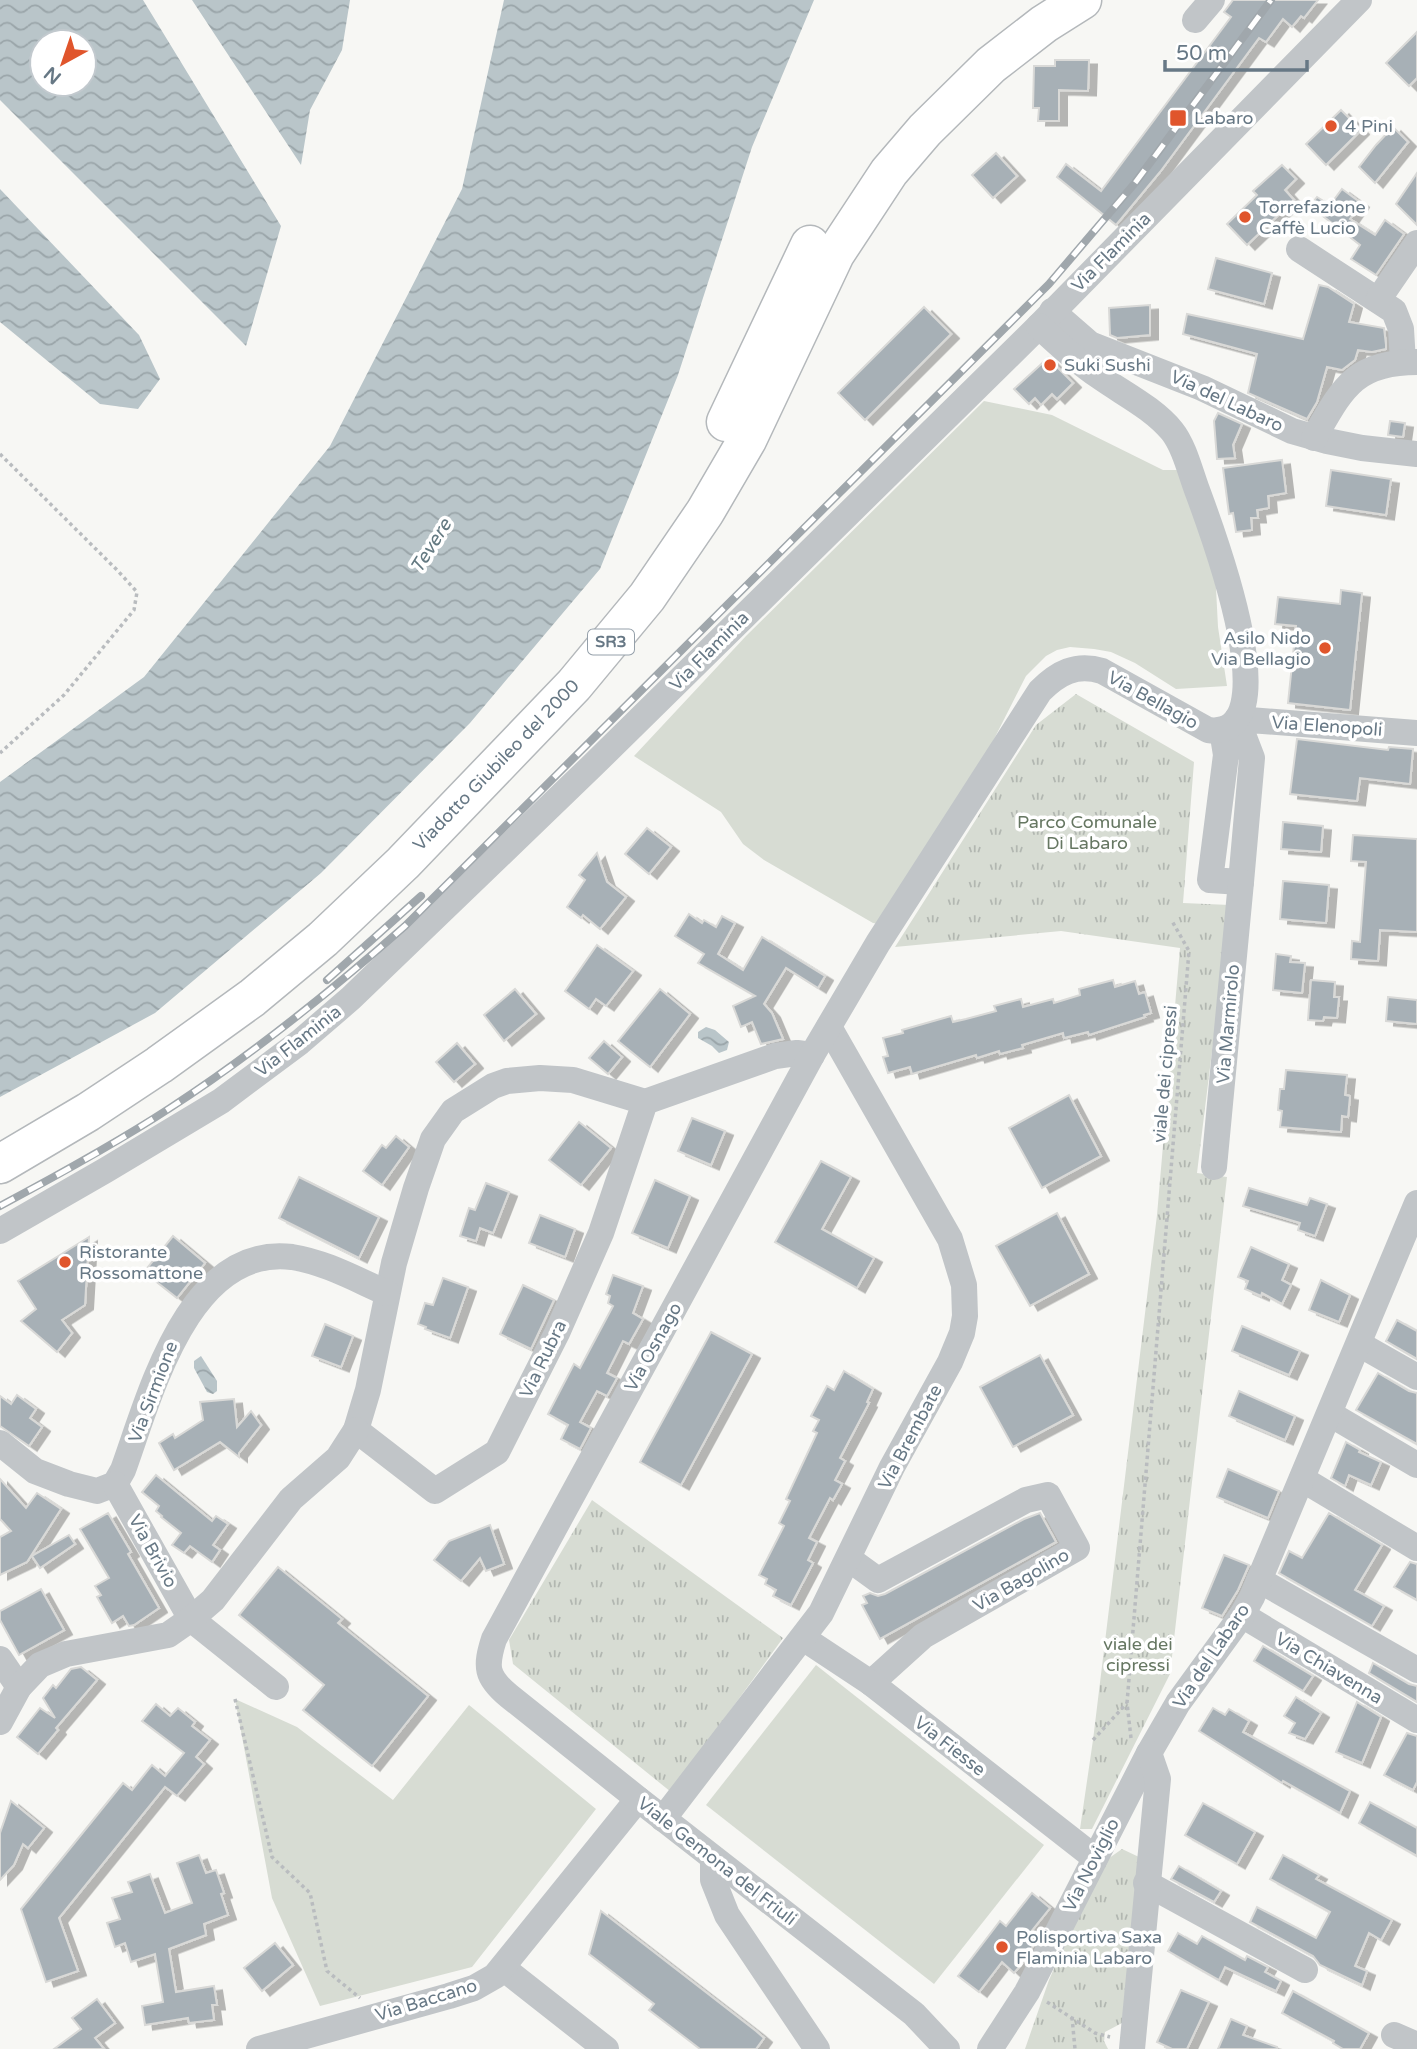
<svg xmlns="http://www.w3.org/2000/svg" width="1417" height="2049" viewBox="0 0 1417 2049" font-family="'Varela Round',sans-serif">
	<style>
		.grass { fill: #d7dcd3 }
		.park { fill: url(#park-tufts) }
		.water { fill: url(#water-waves); fill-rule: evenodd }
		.building { fill: #a7b0b6; stroke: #d9d9d7; stroke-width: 2; filter: url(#shadow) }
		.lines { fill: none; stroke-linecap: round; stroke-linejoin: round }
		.highway-casing { stroke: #b4b8bb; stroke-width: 41 }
		.path { stroke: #b9bcbf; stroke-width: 3.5; stroke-dasharray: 3.5 3.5; stroke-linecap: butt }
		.minor { stroke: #c1c5c8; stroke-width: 26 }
		.highway { stroke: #fff; stroke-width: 38 }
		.rail-casing { stroke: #a0a7ac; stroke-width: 8 }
		.rail { stroke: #fff; stroke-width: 5; stroke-dasharray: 16; stroke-linecap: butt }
		.poi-dot { fill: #e0552c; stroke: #fff; stroke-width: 2.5 }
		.labels { text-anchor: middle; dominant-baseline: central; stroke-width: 7; stroke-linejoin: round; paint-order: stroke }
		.shield { fill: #fff; stroke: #95a0aa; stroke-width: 2 }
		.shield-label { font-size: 16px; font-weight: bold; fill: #677885 }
		.poi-label { font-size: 18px; fill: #677885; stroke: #fff; text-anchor: start }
		.street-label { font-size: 18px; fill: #677885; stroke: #fff }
		.park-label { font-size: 18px; fill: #667762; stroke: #fff }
		.water-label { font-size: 19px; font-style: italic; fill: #637981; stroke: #fff }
	</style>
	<defs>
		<pattern id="park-tufts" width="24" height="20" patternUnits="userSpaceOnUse" patternTransform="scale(1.75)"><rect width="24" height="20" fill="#d7dcd3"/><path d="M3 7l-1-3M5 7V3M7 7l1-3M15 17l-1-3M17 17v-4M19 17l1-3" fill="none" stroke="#b2b7b1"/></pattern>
		<pattern id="water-waves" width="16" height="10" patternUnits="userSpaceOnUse" patternTransform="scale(1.75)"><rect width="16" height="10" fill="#b9c5c9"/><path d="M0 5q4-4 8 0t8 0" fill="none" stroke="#9aa5a9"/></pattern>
		<filter id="shadow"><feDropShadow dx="8" dy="4.5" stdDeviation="0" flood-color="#0004"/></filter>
	</defs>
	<rect width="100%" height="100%" fill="#f7f7f4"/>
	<g class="grass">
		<path d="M984,401l68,14 111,55h15l37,99 3,58 9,59 -51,3 -41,-26 -24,-11 -17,-3 -24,-2 -13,3 -11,6 -20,20 -36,71 -110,177 -7,-1 -109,-63 -21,-16 -22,-32 -87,-56 112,-120z"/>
		<path d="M816,1665l228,180 -110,139 -228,-179z"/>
		<path d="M235,1699l62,28 96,73 76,-95 127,104 -124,158 -152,39 -48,-108z"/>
	</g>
	<g class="park">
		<path d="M1076,694l118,68 -11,141 47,2 -33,268 30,4 -57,497 -78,155h-12l13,-89 64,-525 23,-267 -119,-17 -166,16 141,-222z"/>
		<path d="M592,1500l191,138 -112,154 -158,-128 -4,-24z"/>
		<path d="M1122,1849l17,8 -17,166 -17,9 -1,9 4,8h-83l24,-69 37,-84 19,-35z"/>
	</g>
	<g class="water">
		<path d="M0,0h143l138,226 -35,120 -246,-246zM42,42h42v42h-42z"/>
		<path d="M192,0h158l-8,50 -32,60 -9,55z"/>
		<path d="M504,0h310l-62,147 -74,228 -78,194 -130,154 -149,150 -166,140 -155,84v-315l144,-105 186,-231 132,-257z"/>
		<path d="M0,189l139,146 21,44 -22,30 -38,-5 -100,-82z"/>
		<path d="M706,1027l9,3 14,12 -2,8 -8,3 -7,-7 -14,-8v-6z"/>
		<path d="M201,1356l16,25v10l-4,3 -6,-2 -13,-24v-7z"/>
	</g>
	<g class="building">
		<path d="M1233,0h85l-14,18 -3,-2 -9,11 -9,-8 -17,23 -7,-4 -99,134 -44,53 -59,-48 9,-13 35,27 130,-174 -7,-5z"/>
		<path d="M1417,32v46l-8,8 -23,-23z"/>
		<path d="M1055,60h34l-1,31 -29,-1v31h-21l1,-13h-6l1,-42h21z"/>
		<path d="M1341,110l20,20 -35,35 -20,-21z"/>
		<path d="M1393,127l15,15 -33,41 -16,-16 17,-22z"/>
		<path d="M996,153l21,23 -24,22 -21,-23z"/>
		<path d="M1282,165l14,14 -11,11 9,10 -47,45 -20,-21 30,-29 -4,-4z"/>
		<path d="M1417,173v52l-21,-21z"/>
		<path d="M1342,189l19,14 -11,16 25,16 10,-15 19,14 -28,41 -25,-16 9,-14 -50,-39 7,-9 13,8z"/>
		<path d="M1216,258l56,15 -8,31 -56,-15z"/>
		<path d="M1319,285l9,2 26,17 -5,18 35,6 2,17v4l-14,3 -14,-2 -3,10 -13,10 -15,-3 -10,35 -10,17 -59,-26 9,-39 -74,-20 4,-20 116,25z"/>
		<path d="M1150,305v30l-33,3 -7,-3 -1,-27z"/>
		<path d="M924,307l27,27 -86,86 -27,-27z"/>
		<path d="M1048,358l25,25 -16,16 -5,-5 -11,11 -6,-7 -6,6 -15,-15z"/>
		<path d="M1218,413l24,11 -9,21 2,13 -18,1 -3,-38z"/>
		<path d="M1390,421l15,2 -2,14 -15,-2z"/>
		<path d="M1282,460l4,33 -18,3 1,12 -12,2 1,8h-7l1,12 -16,2 -3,-19 -4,1 -6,-46z"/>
		<path d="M1331,470l60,9 -5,36 -60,-9z"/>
		<path d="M1341,590l21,3 -12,117 -62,-7 8,-77 -21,-2 3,-27 62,7z"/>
		<path d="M1297,739l91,11 1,-3 24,2 -3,35 -50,-6 -3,23 -67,-7z"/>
		<path d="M1283,822l40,4 -2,26 -40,-3z"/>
		<path d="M647,828l24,19 -22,27 -24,-20z"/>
		<path d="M1353,835l64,4v93l-37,-2 -2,31 -27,-2 1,-18 8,1 6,-80 -15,-1z"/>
		<path d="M597,853l10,29 19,15 -26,32 -17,-14 -2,3 -14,-11 18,-27 -6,-5z"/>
		<path d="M1283,881l46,4 -3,38 -46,-4z"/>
		<path d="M689,914l13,9 2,-3 12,7 6,-11 13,7 -17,31 25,16 19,-33 63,39 -7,12 -32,-20 -22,36 8,9 11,26 -22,5 -9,-22 -11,5 -8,-21 22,-10 -57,-33 6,-9 -29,-18z"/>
		<path d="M597,945l36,26 -27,35 -10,-7 -7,10 -24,-18z"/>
		<path d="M1276,954l15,2 -1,6 15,1 -3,30 -29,-3z"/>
		<path d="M1113,980l2,7 20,-6 4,13 6,-2 6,21 -7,2 1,2 -56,18 -1,-3 -24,6 -1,-5 -41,12 1,3 -23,6 -1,-3 -22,7 -1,-3 -64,19 -2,-7 -22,6 -5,-16 5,-1 -5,-18 20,-5 -1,-3 49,-14 2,6 13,-3 30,-8 -2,-5 27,-7 2,8 30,-8 1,4 26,-8 -1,-6z"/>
		<path d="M1311,980l24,2 -1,15h5l-2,21 -13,-1 -1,4 -15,-1z"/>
		<path d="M515,989l21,25 -32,27 -20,-26z"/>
		<path d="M660,989l30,25 -40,53 -32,-26z"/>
		<path d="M1388,997l29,3v24l-31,-3z"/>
		<path d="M604,1041l18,16 -14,17 -19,-16z"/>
		<path d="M457,1043l18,21 -21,18 -18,-20z"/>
		<path d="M1286,1070l61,5 -2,20 5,1 -2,21 -6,-1 -1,16 -61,-5 2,-16 -4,-1 2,-21h4z"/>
		<path d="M1069,1095l32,61 -59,32 -33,-60z"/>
		<path d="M692,1118l33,13 -14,34 -33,-14z"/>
		<path d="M579,1122l32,26 -30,37 -32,-25z"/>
		<path d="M396,1136l13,11 -27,38 -19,-14 19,-26 4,3z"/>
		<path d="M821,1161l30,16 -29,52 52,29 -17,30 -82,-46z"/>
		<path d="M299,1177l80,40 -20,41 -80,-40z"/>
		<path d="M655,1180l35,16 -22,52 -36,-15z"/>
		<path d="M486,1183l23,9 -16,41 -13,-5 -4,13 -16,-5 9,-28 6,2z"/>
		<path d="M1249,1188l58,17 3,-7 17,6 -12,32 -17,-6 2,-7 -57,-17z"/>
		<path d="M1057,1213l32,61 -59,32 -34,-60z"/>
		<path d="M540,1215l35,14 -10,28 -36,-14z"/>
		<path d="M173,1236l32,27 -28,35 -33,-26z"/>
		<path d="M89,1237l-4,68 -23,15 10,13 -15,19 -36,-31 15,-12 -18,-28z"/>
		<path d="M1251,1247l38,17 -7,16 9,5 -9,19 -20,-11 -1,3 -16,-7 3,-8 -10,-4z"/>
		<path d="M613,1275l30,11 -10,27 10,6 -14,25 -6,-3 -16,32 10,5 -10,18 -10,-5 -17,31 11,6 -11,21 -19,-10 7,-14 -20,-11 26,-50 6,4 33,-62 -5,-3 2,-7 -4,-2z"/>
		<path d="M443,1278l25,9 -18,51 -25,-9 1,-2 -8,-3 7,-21 8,2z"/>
		<path d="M1321,1280l29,15 -11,27 -30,-12z"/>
		<path d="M523,1285l31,15 -23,49 -31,-15z"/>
		<path d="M1397,1320l20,11v28l-31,-18z"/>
		<path d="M325,1324l28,12 -12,31 -29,-11z"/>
		<path d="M1242,1326l58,25 -11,24 -57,-24z"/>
		<path d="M711,1332l41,22 -71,131 -41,-23z"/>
		<path d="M1040,1355l33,60 -60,32 -33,-60z"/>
		<path d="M844,1371l29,18 -6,13 2,1 -29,55 5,3 -10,19 7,4 -9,16 -3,-2 -21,40 8,4 -9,18 5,3 -22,42 -18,-9 3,-6 -11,-6 2,-5 -8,-4 25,-49 -5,-3 11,-22 -4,-2 31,-66 -4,-2 6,-11 -8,-4 16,-30 7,4z"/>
		<path d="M1378,1373l31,18 8,2v51l-61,-34z"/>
		<path d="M1239,1391l56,25 -10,24 -56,-24z"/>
		<path d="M17,1395l19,14 -6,9 12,9 -13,19 -29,-20v-30l11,8z"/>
		<path d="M234,1399l3,28 14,-16 10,14 -22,28v4l-19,-15 -46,28 -15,-27 14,-9 2,4 28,-18 -3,-18z"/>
		<path d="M1346,1442l14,8 -1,2 22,10 -10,23 -22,-10 -4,11 -14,-8z"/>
		<path d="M1228,1469l51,22 -11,27 -51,-21z"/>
		<path d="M156,1475l56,46 4,-5 12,8 -15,21 7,5 -8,12 -22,-16 -6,7 -12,-8 9,-12 -20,-16 1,-1 -6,-5 3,-5 -17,-14z"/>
		<path d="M0,1479l26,29 11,-15 24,16 -34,53 -27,13v-38l11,-6 -11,-12z"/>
		<path d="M108,1513l23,39 -3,2 31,54 -25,17 -5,1 -6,-10 -11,7 -15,-26 4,-2 -6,-9 14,-8 -29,-49z"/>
		<path d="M1040,1513l16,29 -176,97 -18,-34 5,-2 -4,-7 7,-3 8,3 7,-2 139,-75z"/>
		<path d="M1329,1513l53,32 -27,45 29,16 -12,20 -93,-53 10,-22 13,7z"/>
		<path d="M490,1525l14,39 -18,7 -6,-13 -19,23 -27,-21 15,-19z"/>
		<path d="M69,1535l6,9 -35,24 -8,-12z"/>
		<path d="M1224,1555l25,10 -11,25 -16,26 -20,-8z"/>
		<path d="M1410,1562l7,2v36l-23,-13z"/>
		<path d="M278,1567l64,52 -4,4 90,73 -56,70 -69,-56 21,-25 -85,-70z"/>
		<path d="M41,1589l23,41 -45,25 -19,-35v-9z"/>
		<path d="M1263,1646l50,30 -10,15 -49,-30z"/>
		<path d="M1373,1663l36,21 8,2v16l-48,-29z"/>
		<path d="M81,1667l16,13 -41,48 2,2 -20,24 -21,-17 23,-29 15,10 -12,-20 10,-13 3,3 15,-19z"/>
		<path d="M1296,1697l25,16 -16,26 -16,-6 6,-10 -11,-7z"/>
		<path d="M1357,1702l24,15 -19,46 -26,-11z"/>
		<path d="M156,1704l14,12 8,-8 17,14 -3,4 18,14 -14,17 8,7 -27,32 -12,-9 -106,131 19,53 -32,11 -25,-73 102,-126 9,7 20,-25 13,11 19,-23 -42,-32z"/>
		<path d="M1213,1708l12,7 4,-6 20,12 -6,11 107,59 -10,22 -57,-32 -1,2 -83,-52z"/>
		<path d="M1407,1733l10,3v46l-4,8 -29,-15z"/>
		<path d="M11,1801l33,27 -16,20 -5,-4 -9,21 -14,15v-47z"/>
		<path d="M1370,1802l47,26v28l-58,-33z"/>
		<path d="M1203,1803l52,29 -18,32 -52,-29z"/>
		<path d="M199,1855l7,18 10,-3 8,23 -3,1 7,21 -24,9 2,11 -37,14 7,43 38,-6 3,19h-5l2,15 -25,3 -1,-5 -43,7 -3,-19 21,-4 -8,-48 -24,8 -6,-19 -10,4 -8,-24 13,-4 -8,-21 20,-6 -4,-10 22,-8 15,39 27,-10 -15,-40z"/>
		<path d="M1283,1855l36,20 -3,4 76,41 -11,20 -12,-7 -14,33 12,5 -5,14 -42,-20 -7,-9 -63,-34 7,-15 59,31 14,-26 -60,-33z"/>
		<path d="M1179,1866l42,25 -7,11 -43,-23z"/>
		<path d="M1032,1893l18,15 -24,30 8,6 -8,15 -12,14 -12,-11 -23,30 -21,-16 42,-55 6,5z"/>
		<path d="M601,1911l155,120 8,7 -8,11h-56l-51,-39 5,-6 -65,-50z"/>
		<path d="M1178,1933l19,11 5,-8 43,24 2,-4 21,11 -3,5 16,9 -5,10 -51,-24 -6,13 -51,-29z"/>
		<path d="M275,1943l18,22 -31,26 -18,-23z"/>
		<path d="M1181,1990l28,12 -22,47h-15l-15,-7z"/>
		<path d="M1293,1991l76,42 -9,16h-17l-10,-6 1,-2 -52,-28z"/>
		<path d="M97,1999l18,24 -20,15 9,11h-50l27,-20 -9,-11z"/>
		<path d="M1231,2019l16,7 -4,9 34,12v2h-59z"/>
	</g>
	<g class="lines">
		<defs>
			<g id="highway">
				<path d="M726,422l84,-177"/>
				<path d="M0,1164l88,-52 71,-47 93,-67 71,-59 80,-76 171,-178 73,-88 58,-85 42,-72 88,-186 54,-82 36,-42 66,-65 53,-41 38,-24"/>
			</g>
		</defs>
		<use href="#highway" class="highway-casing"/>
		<g class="path">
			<path d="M0,454l118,117 19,21 -3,18 -70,85 -64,58"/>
			<path d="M235,1699l37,158 38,36 17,78 33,27"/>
			<path d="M1131,1738l-4,-35 62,-752 -17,-30"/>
			<path d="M1093,1740l34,-37"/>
			<path d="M1047,2002l48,31 15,4"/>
			<path d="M1072,2017l3,32"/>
		</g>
		<g class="minor">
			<path d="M1195,20l17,-20"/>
			<path d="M1299,249l95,62 7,18 2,33"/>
			<path d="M1378,300l39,-57"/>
			<path d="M1052,311l38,33 112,44 90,43 35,10 35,7 55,6"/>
			<path d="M1314,438c28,-49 40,-76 103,-76"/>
			<path d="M1222,730l4,25 -16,125 31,2 11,-124 -15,-39 180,14"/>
			<path d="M645,1102l-72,-22 -33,-2 -33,3 -14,5 -40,25 -20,28 -17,49 -22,75 -26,127 -12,40 79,61 62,-39 60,-119 44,-100 44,-131 130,-46 22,-3 15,2"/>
			<path d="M1214,1167l27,-285"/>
			<path d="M0,1231l106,-61 115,-69 79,-59 51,-44 241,-232 447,-440 320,-326"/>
			<path d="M1359,1344l58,33"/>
			<path d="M1330,1414l87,51"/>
			<path d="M0,1443l35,28 34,13 28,7 18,-7 8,-14c27,-74 65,-226 169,-213 33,5 65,23 95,36"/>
			<path d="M1302,1479l115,69"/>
			<path d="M115,1484l76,135 85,68"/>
			<path d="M849,1559l29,21 148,-80 22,-5 29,53 -154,88 -52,47"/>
			<path d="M1259,1580l158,90"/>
			<path d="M1242,1615l175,105"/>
			<path d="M803,1638l68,45 224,175"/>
			<path d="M0,1659l19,28"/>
			<path d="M0,1722l19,-35 21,-22 26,-11 102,-19 23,-16 22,-19 78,-101 47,-41 18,-28"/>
			<path d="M663,1819l158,-206 71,-146 58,-105 12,-29 3,-17 -1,-31 -14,-46 -121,-212"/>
			<path d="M713,1858v22l14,35 90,134"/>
			<path d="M1146,1883l159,87"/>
			<path d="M503,1968l103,81"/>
			<path d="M1394,2035l23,10"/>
			<path d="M259,2049l190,-53 25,-8 21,-12 143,-177"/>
			<path d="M947,2049l-33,-35 -276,-215 -129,-103c-23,-19 -24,-29 -15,-57l318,-584 66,-112 162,-252c18,-18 36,-28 62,-20l106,59c85,11 1,-207 -11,-240 -7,-19 -13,-44 -25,-59 -19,-23 -48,-37 -72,-54 -22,-15 -42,-33 -61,-51"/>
			<path d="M990,2049l37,-57 122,-239 29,-50 64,-88 10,-18 165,-394"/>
			<path d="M1132,2049l26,-270 -9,-26"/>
		</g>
		<use href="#highway" class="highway"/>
		<defs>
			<g id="rail">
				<path d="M327,980l94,-84"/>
				<path d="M0,1206c58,-31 115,-62 170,-98 83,-54 160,-116 235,-182l644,-642 86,-101 136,-183"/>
			</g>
		</defs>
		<use href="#rail" class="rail-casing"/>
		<use href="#rail" class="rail"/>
	</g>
	<g class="poi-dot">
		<rect x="1169" y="109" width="18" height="18" rx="3.5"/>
		<circle cx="1331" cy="126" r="7"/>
		<circle cx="1245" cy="217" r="7"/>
		<circle cx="1050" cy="365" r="7"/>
		<circle cx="1325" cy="648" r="7"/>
		<circle cx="65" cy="1262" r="7"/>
		<circle cx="1002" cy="1947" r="7"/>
	</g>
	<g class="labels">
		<rect class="shield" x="588" y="629.5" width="46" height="25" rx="5"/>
		<g class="shield-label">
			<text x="611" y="642">SR3</text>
		</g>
		<g class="poi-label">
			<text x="1194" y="118">Labaro</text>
			<text x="1345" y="126">4 Pini</text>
			<text x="1259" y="207">Torrefazione<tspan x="1259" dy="21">Caffè Lucio</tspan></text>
			<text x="1064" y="365">Suki Sushi</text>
			<text x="1311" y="638" text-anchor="end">Asilo Nido<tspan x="1311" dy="21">Via Bellagio</tspan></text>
			<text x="79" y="1252">Ristorante<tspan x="79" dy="21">Rossomattone</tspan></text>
			<text x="1016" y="1937">Polisportiva Saxa<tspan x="1016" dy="21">Flaminia Labaro</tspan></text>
		</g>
		<g class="street-label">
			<text transform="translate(1111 252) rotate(-45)">Via Flaminia</text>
			<text transform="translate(1227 401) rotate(25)">Via del Labaro</text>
			<text transform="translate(709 651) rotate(-45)">Via Flaminia</text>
			<text transform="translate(1153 700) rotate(29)">Via Bellagio</text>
			<text transform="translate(1327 726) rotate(4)">Via Elenopoli</text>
			<text transform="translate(496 765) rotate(-46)">Viadotto Giubileo del 2000</text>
			<text transform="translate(1228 1024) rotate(-85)">Via Marmirolo</text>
			<text transform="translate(298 1041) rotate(-38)">Via Flaminia</text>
			<text transform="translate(1165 1074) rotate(-85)">viale dei cipressi</text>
			<text transform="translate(653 1347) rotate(-61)">Via Osnago</text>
			<text transform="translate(543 1359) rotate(-64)">Via Rubra</text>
			<text transform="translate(153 1392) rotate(-69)">Via Sirmione</text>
			<text transform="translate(910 1437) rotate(-62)">Via Brembate</text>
			<text transform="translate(153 1551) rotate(61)">Via Brivio</text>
			<text transform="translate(1021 1580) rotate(-30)">Via Bagolino</text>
			<text transform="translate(1211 1656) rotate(-56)">Via del Labaro</text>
			<text transform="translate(1329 1668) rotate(31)">Via Chiavenna</text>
			<text transform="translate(950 1746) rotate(38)">Via Fiesse</text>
			<text transform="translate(717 1861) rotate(38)">Viale Gemona del Friuli</text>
			<text transform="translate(1091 1865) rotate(-63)">Via Noviglio</text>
			<text transform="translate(426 2000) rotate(-17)">Via Baccano</text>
		</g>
		<g class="park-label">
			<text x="1087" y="822">Parco Comunale<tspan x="1087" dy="21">Di Labaro</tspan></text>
			<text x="1138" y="1644">viale dei<tspan x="1138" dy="21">cipressi</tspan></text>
		</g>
		<g class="water-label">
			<text transform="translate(431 546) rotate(-58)">Tevere</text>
		</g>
	</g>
	<g transform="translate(63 63) rotate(220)"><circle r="33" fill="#ffffff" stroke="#c2c9ce" stroke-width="2"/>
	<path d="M0-5L12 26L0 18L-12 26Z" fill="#e0552c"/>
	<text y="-10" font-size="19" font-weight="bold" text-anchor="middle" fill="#677885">N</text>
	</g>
	<path d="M1165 60v10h142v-10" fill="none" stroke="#677885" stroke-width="3.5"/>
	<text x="1176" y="60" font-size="21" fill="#677885" stroke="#ffffff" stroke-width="5" paint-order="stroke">50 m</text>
</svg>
